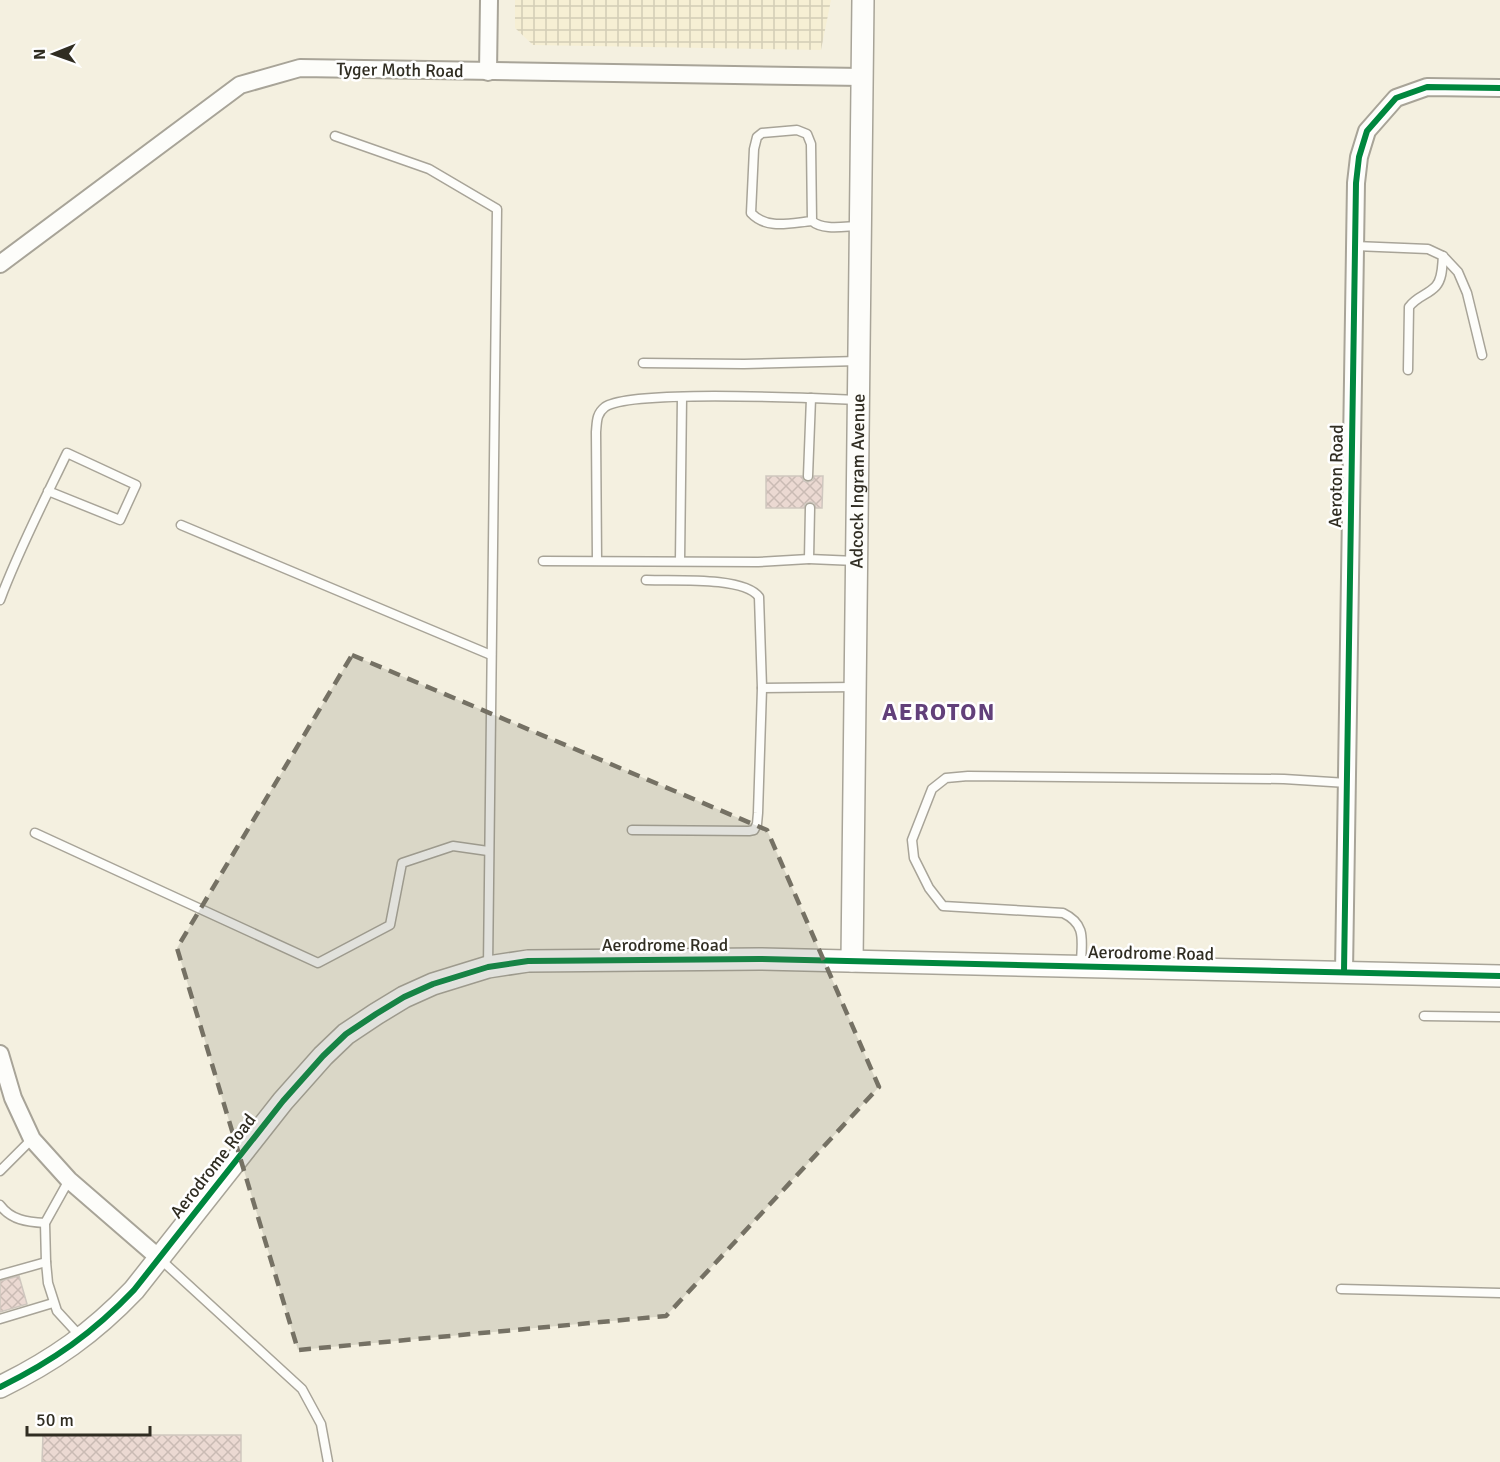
<svg xmlns="http://www.w3.org/2000/svg" width="1500" height="1462" viewBox="0 0 1500 1462" font-family="Signika,sans-serif">
	<style>
		.industrial { fill: url(#industrial-grid) }
		.building { fill: url(#building-cross-hatch); stroke: #cfc7bf; stroke-width: 1.5 }
		.lines { fill: none; stroke-linecap: round; stroke-linejoin: round }
		.service-casing { stroke: #a8a498; stroke-width: 11 }
		.minor-casing { stroke: #a8a498; stroke-width: 20 }
		.tertiary-casing { stroke: #a8a498; stroke-width: 24 }
		.service { stroke: #fdfdfa; stroke-width: 8 }
		.minor { stroke: #fdfdfa; stroke-width: 16 }
		.tertiary { stroke: #fdfdfa; stroke-width: 21 }
		.cycleway-casing { stroke: #fff; stroke-width: 10 }
		.cycleway { stroke: #00873e; stroke-width: 6 }
		.marked { fill: #757164; fill-opacity: 0.2; stroke: #757164; stroke-width: 4.5; stroke-dasharray: 12 8; stroke-linejoin: round }
		.labels { text-anchor: middle; dominant-baseline: central; stroke-width: 5; stroke-linejoin: round; paint-order: stroke }
		.street-label { font-size: 18px; fill: #302d22; stroke: #fff }
		.district-label { font-size: 24px; font-weight: bold; letter-spacing: 1.5px; fill: #62407a; stroke: #fff }
	</style>
	<defs>
		<pattern id="industrial-grid" width="8" height="8" patternUnits="userSpaceOnUse" patternTransform="scale(1.5)"><rect width="8" height="8" fill="#f6efd4"/><path d="M0 4h8M4 0v8" fill="none" stroke="#d3cdb6"/></pattern>
		<pattern id="building-cross-hatch" width="8" height="8" patternUnits="userSpaceOnUse" patternTransform="scale(1.5)"><rect width="8" height="8" fill="#ebd9d2"/><path d="M0 0l8 8M0 8l8-8" fill="none" stroke="#cabbb4"/></pattern>
	</defs>
	<rect width="100%" height="100%" fill="#f4f0e0"/>
	<path class="industrial" d="M515,0h316l-10,50 -288,-5 -18,-17z"/>
	<g class="building">
		<path d="M766,476h36l2,5 4,1 5,-2 1,-4h9l-1,32h-6l-2,-5 -4,-1 -5,2 -1,4h-38z"/>
		<path d="M19,1276l8,28 -27,8v-31z"/>
		<path d="M43,1435h198v27h-199z"/>
	</g>
	<g class="lines">
		<defs>
			<g id="service">
				<path d="M335,136l94,33 68,40 -9,758"/>
				<path d="M812,221l-1,-77 -4,-10 -10,-4 -35,3 -5,4 -3,12 -3,64c16,17 39,10 61,8 11,10 34,5 48,5"/>
				<path d="M1355,246l73,3 15,7 15,16 9,21 15,62"/>
				<path d="M643,363l101,1 114,-3"/>
				<path d="M1408,370l1,-63c8,-11 19,-12 27,-21 7,-8 6,-21 7,-30"/>
				<path d="M808,476l3,-78 47,2"/>
				<path d="M810,508l-1,51 47,2"/>
				<path d="M181,525l310,130"/>
				<path d="M597,560l-1,-128c1,-10 0,-18 9,-25 22,-16 171,-10 206,-9"/>
				<path d="M543,561l215,1 51,-3"/>
				<path d="M680,561l2,-164"/>
				<path d="M0,600c19,-51 44,-99 67,-147l69,32 -16,35 -72,-29"/>
				<path d="M762,688l94,-1"/>
				<path d="M632,830l117,1 5,-1 3,-6 1,-11 4,-125 -3,-91c-15,-21 -88,-16 -113,-17"/>
				<path d="M35,833l283,130 72,-38 12,-62 51,-17 35,5"/>
				<path d="M1081,966c0,-24 7,-41 -18,-53l-120,-7 -14,-18 -15,-30 -2,-18 20,-51 14,-11 22,-2 316,3 63,4"/>
				<path d="M1424,1016l76,1"/>
				<path d="M0,1171l32,-32"/>
				<path d="M69,1180l-24,43 1,39 2,21 9,28 23,25"/>
				<path d="M0,1205c11,15 27,17 45,18"/>
				<path d="M159,1258l143,131 19,35 7,38"/>
				<path d="M0,1275l46,-13"/>
				<path d="M1341,1289l159,4"/>
				<path d="M0,1319l53,-16"/>
			</g>
			<g id="minor">
				<path d="M488,72l1,-72"/>
				<path d="M0,264l240,-179 60,-17 562,9"/>
				<path d="M1344,972l12,-789 3,-26 8,-26 29,-33 31,-11 73,1"/>
				<path d="M0,1054l13,44 19,41 37,41 90,78"/>
			</g>
			<g id="tertiary">
				<path id="s1" d="M852,961l11,-961"/>
				<path d="M0,1387c53,-26 93,-54 134,-97l149,-189 40,-45 23,-22 30,-20 28,-17 29,-13 55,-17 40,-6 231,-2 741,17"/>
			</g>
		</defs>
		<use href="#service" class="service-casing"/>
		<use href="#minor" class="minor-casing"/>
		<use href="#tertiary" class="tertiary-casing"/>
		<use href="#service" class="service"/>
		<use href="#minor" class="minor"/>
		<use href="#tertiary" class="tertiary"/>
		<defs>
			<g id="cycleway">
				<path d="M1344,972l12,-789 3,-26 8,-26 29,-33 31,-11 73,1"/>
				<path d="M0,1387c53,-26 93,-54 134,-97l149,-189 40,-45 23,-22 30,-20 28,-17 29,-13 55,-17 40,-6 231,-2 741,17"/>
			</g>
		</defs>
		<use href="#cycleway" class="cycleway-casing"/>
		<use href="#cycleway" class="cycleway"/>
	</g>
	<path class="marked" d="M352,655l415,175 112,257 -213,229 -368,34 -121,-402z"/>
	<g class="labels">
		<g class="street-label">
			<text transform="translate(400 70) rotate(1)">Tyger Moth Road</text>
			<text transform="translate(1336 476) rotate(-89)">Aeroton Road</text>
			<text stroke="none"><textPath href="#s1" startOffset="480">Adcock Ingram Avenue</textPath></text>
			<text x="665" y="945">Aerodrome Road</text>
			<text transform="translate(1151 953) rotate(1)">Aerodrome Road</text>
			<text transform="translate(213 1166) rotate(-52)">Aerodrome Road</text>
		</g>
		<g class="district-label">
			<text x="939" y="712">AEROTON</text>
		</g>
	</g>
	<g transform="translate(54 54) rotate(269)" stroke="#ffffff" stroke-width="4.5" paint-order="stroke">
	<path d="M0-4.5L10 22L0 15L-10 22Z" fill="#302d22"/>
	<text y="-9" font-size="16" font-weight="bold" text-anchor="middle" fill="#302d22">N</text>
	</g>
	<path d="M27 1426v9h123v-9" fill="none" stroke="#302d22" stroke-width="3"/>
	<text x="36" y="1426" font-size="18" fill="#302d22" stroke="#ffffff" stroke-width="4.5" paint-order="stroke">50 m</text>
</svg>
